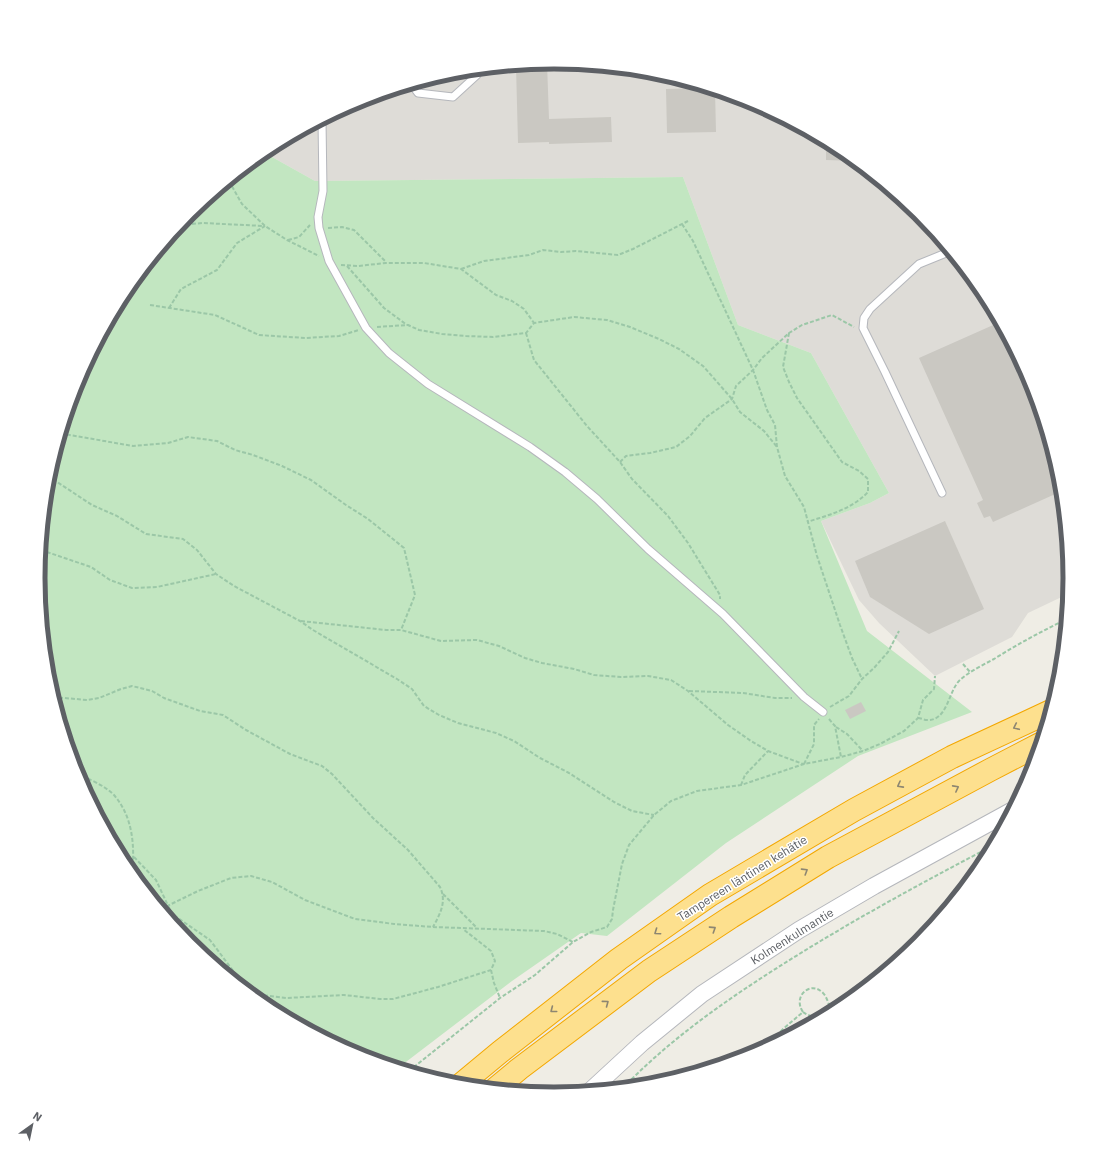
<svg xmlns="http://www.w3.org/2000/svg" width="1109" height="1157" viewBox="0 0 1109 1157" font-family="'IBM Plex Sans',sans-serif">
	<style>
		.industrial { fill: #dedcd7 }
		.green { fill: #c2e6c1 }
		.building { fill: #cac8c2 }
		.lines { fill: none; stroke-linecap: round; stroke-linejoin: round }
		.service-casing { stroke: #b5b7bc; stroke-width: 9 }
		.tertiary-casing { stroke: #b5b7bc; stroke-width: 18 }
		.motorway-casing { stroke: #f3a701; stroke-width: 24 }
		.path { stroke: #9bc7a7; stroke-width: 2; stroke-dasharray: 4 2; stroke-linecap: butt }
		.service { stroke: #fff; stroke-width: 7 }
		.tertiary { stroke: #fff; stroke-width: 16 }
		.motorway { stroke: #fde08e; stroke-width: 22 }
		.oneway { stroke: #8d8671 }
		.labels { text-anchor: middle; dominant-baseline: central; stroke-width: 3; stroke-linejoin: round; paint-order: stroke }
		.street-label { font-size: 12px; fill: #5d6065; stroke: #fff }
		.rim { fill: none; stroke: #5d6065; stroke-width: 5 }
	</style>
	<rect width="100%" height="100%" fill="#efede5"/>
	<path class="industrial" d="M555,62l100,10 97,29 90,48 78,64 64,79 48,89 29,97 10,101 -1,14 -42,20 -16,24 -77,39 -56,-53 -20,-23 -38,-79 49,-18 19,-10 -78,-140 -73,-28 -55,-148 -368,4 -52,-29 5,-3 89,-48 97,-29z"/>
	<path class="green" d="M263,152l52,29 368,-4 55,148 73,28 78,140 -19,10 -49,18 46,110 105,81 -114,44 -132,87 -119,93 -26,-3 -69,48 -114,87 -41,-12 -90,-48 -78,-64 -64,-79 -48,-89 -29,-97 -10,-101 10,-100 29,-97 48,-90 64,-78z"/>
	<g class="building">
		<path d="M547,63l2,56 62,-2 1,25 -63,2v-2l-31,1 -2,-77z"/>
		<path d="M709,88l6,2 1,42 -49,1 -1,-44z"/>
		<path d="M826,141l16,8 13,12 -29,-1z"/>
		<path d="M1000,322l32,59 29,97 1,13 -69,31 -3,-6 -6,2 -7,-15 6,-3 -64,-142z"/>
		<path d="M945,521l39,88 -55,25 -59,-37 -15,-36z"/>
		<path d="M861,702l5,9 -16,8 -5,-9z"/>
	</g>
	<g class="lines">
		<defs>
			<g id="service">
				<path d="M412,85l6,8 35,4 24,-22 2,-6"/>
				<path d="M322,120l1,71 -5,26 1,11 10,33 37,67 23,25 39,31 102,63 35,25 32,27 51,50 75,65 81,83 19,15"/>
				<path d="M942,493l-57,-121 -22,-44 1,-10 6,-9 49,-45 32,-13"/>
			</g>
			<path id="tertiary" d="M590,1091l52,-48 60,-49 97,-64 75,-44 139,-76"/>
			<g id="motorway">
				<path d="M459,1086l41,-34 119,-93 91,-64 144,-85 98,-53 99,-46"/>
				<path d="M495,1089l24,-20 130,-98 82,-54 97,-60 162,-87 52,-27"/>
			</g>
		</defs>
		<use href="#service" class="service-casing"/>
		<use href="#tertiary" class="tertiary-casing"/>
		<use href="#motorway" class="motorway-casing"/>
		<g class="path">
			<path d="M229,181l13,23 23,22 22,14 32,16"/>
			<path d="M682,224l11,17 60,129 14,40 8,15 2,22 8,29 19,31 13,49 23,69 12,33 10,21"/>
			<path d="M180,225l23,-2 61,3"/>
			<path d="M328,228l14,-1 12,3 32,32"/>
			<path d="M288,240l11,-3 11,-12"/>
			<path d="M341,265l17,1 28,-3h38l37,6 35,26 16,6 12,8 10,14"/>
			<path d="M347,266l37,42 23,17"/>
			<path d="M461,269l23,-8 45,-6 14,-5 18,2 15,-1 42,4 15,-6 55,-28"/>
			<path d="M150,305l65,10 44,20 47,3 33,-2 20,-6"/>
			<path d="M169,308l12,-19 36,-19 20,-27 28,-17"/>
			<path d="M377,327l31,-2 11,5 23,4 24,2 27,1 33,-4 8,-10 40,-6 33,3 23,7 29,12 20,10 24,17 29,33 8,13 24,19 13,16"/>
			<path d="M526,333l8,27 53,66 33,36 12,17 36,37 20,27 32,52v4"/>
			<path d="M789,333l-6,34 6,15 8,16 45,64 17,9 9,8v13c-16,17 -39,23 -61,30"/>
			<path d="M61,435l3,-1 69,12 35,-3 20,-6 29,4 18,9 18,5 29,11 29,14 35,25 22,14 36,29 11,47 -14,35"/>
			<path d="M620,462l6,-6 24,-3 26,-6 14,-11 15,-18 27,-19 4,-13 17,-16 9,-12 27,-25 13,-8 30,-10 22,12"/>
			<path d="M48,476l44,29 25,11 29,18 37,5 14,11 19,24 18,12 66,35 13,9 84,49 15,10 12,17 15,9 19,8 38,10 18,8 26,17 29,15 45,29 18,9 22,4"/>
			<path d="M41,550l50,17 19,13 22,8 25,-1 59,-13"/>
			<path d="M301,621l85,9h15l40,11 36,-1 22,6 26,12 17,5 32,6 20,6 27,2 27,-1 23,4 17,11 40,34 23,16 17,10 35,13"/>
			<path d="M963,664l7,8"/>
			<path d="M689,691l54,2 32,5h17"/>
			<path d="M53,697l34,3 12,-2 22,-9 11,-3 20,5 12,7 36,13 23,4 23,15 44,24 32,12 10,8 41,44 35,32 32,37c7,15 0,27 -7,40"/>
			<path d="M830,707l19,-11 13,-17 12,-11 14,-16 11,-21"/>
			<path d="M918,718c3,0 6,2 9,2 21,1 21,-29 33,-40 10,-9 23,-15 34,-21 24,-15 48,-28 73,-40"/>
			<path d="M829,719l6,7 6,31"/>
			<path d="M836,727l11,7 16,17"/>
			<path d="M804,764l10,-20v-19l5,-6"/>
			<path d="M77,774c12,5 27,11 37,21 19,22 21,51 18,79"/>
			<path d="M741,785l4,-10 23,-24"/>
			<path d="M134,857l22,23 16,34 38,26 24,32 4,11"/>
			<path d="M443,894l34,34"/>
			<path d="M161,909l37,-18 33,-13 20,-2 21,6 33,18 50,19 39,5 39,3 111,4 13,3 16,8"/>
			<path d="M491,970l3,13 6,15"/>
			<path d="M252,995h9l25,3 58,-3 36,4h13l45,-12 53,-17 4,-9 -4,-10 -28,-22"/>
			<path d="M828,1005l21,-4 4,-2"/>
			<path d="M829,1005l7,6"/>
			<path d="M803,1012c8,6 24,8 25,-6"/>
			<path d="M764,1049l19,-20 20,-17c-11,-16 8,-32 20,-19 5,5 6,14 9,20"/>
			<path d="M409,1071l91,-73 35,-23 38,-33 18,-10 16,-5 5,-8 1,-9 9,-46 7,-19 25,-30 17,-14 26,-10 44,-6 63,-21 37,-7 22,-6 17,-7 24,-13 14,-13 5,-18 11,-11 1,-13"/>
			<path d="M623,1088c48,-50 106,-90 165,-127 67,-42 137,-80 208,-117"/>
		</g>
		<use href="#service" class="service"/>
		<use href="#tertiary" class="tertiary"/>
		<use href="#motorway" class="motorway"/>
	</g>
	<defs><path id="oneway-chevron" d="M-2-3.5L2.5 0L-2 3.5" fill="none" stroke-width="1.6" stroke-linecap="round" stroke-linejoin="round"/></defs>
	<g class="oneway">
		<use href="#oneway-chevron" transform="translate(1016 727) rotate(155)"/>
		<use href="#oneway-chevron" transform="translate(900 785) rotate(152)"/>
		<use href="#oneway-chevron" transform="translate(956 788) rotate(-28)"/>
		<use href="#oneway-chevron" transform="translate(805 871) rotate(-32)"/>
		<use href="#oneway-chevron" transform="translate(713 929) rotate(-33)"/>
		<use href="#oneway-chevron" transform="translate(657 932) rotate(145)"/>
		<use href="#oneway-chevron" transform="translate(606 1003) rotate(-37)"/>
		<use href="#oneway-chevron" transform="translate(553 1010) rotate(142)"/>
	</g>
	<g class="labels">
		<g class="street-label">
			<text transform="translate(742 878) rotate(-32)">Tampereen läntinen kehätie</text>
			<text transform="translate(792 936) rotate(-32)">Kolmenkulmantie</text>
		</g>
	</g>
	<path d="M0 0H1109V1157H0ZM45 578a509 509 0 1 1 1018 0a509 509 0 1 1-1018 0Z" fill="#fff" fill-rule="evenodd"/>
	<path class="rim" d="M45 578a509 509 0 1 1 1018 0a509 509 0 1 1-1018 0Z"/>
	<g transform="translate(32 1125) rotate(33)" stroke="#ffffff" stroke-width="3" paint-order="stroke">
	<path d="M0-3L7 15L0 10L-7 15Z" fill="#5d6065"/>
	<text y="-6" font-size="11" font-weight="bold" text-anchor="middle" fill="#5d6065">N</text>
	</g>
</svg>
